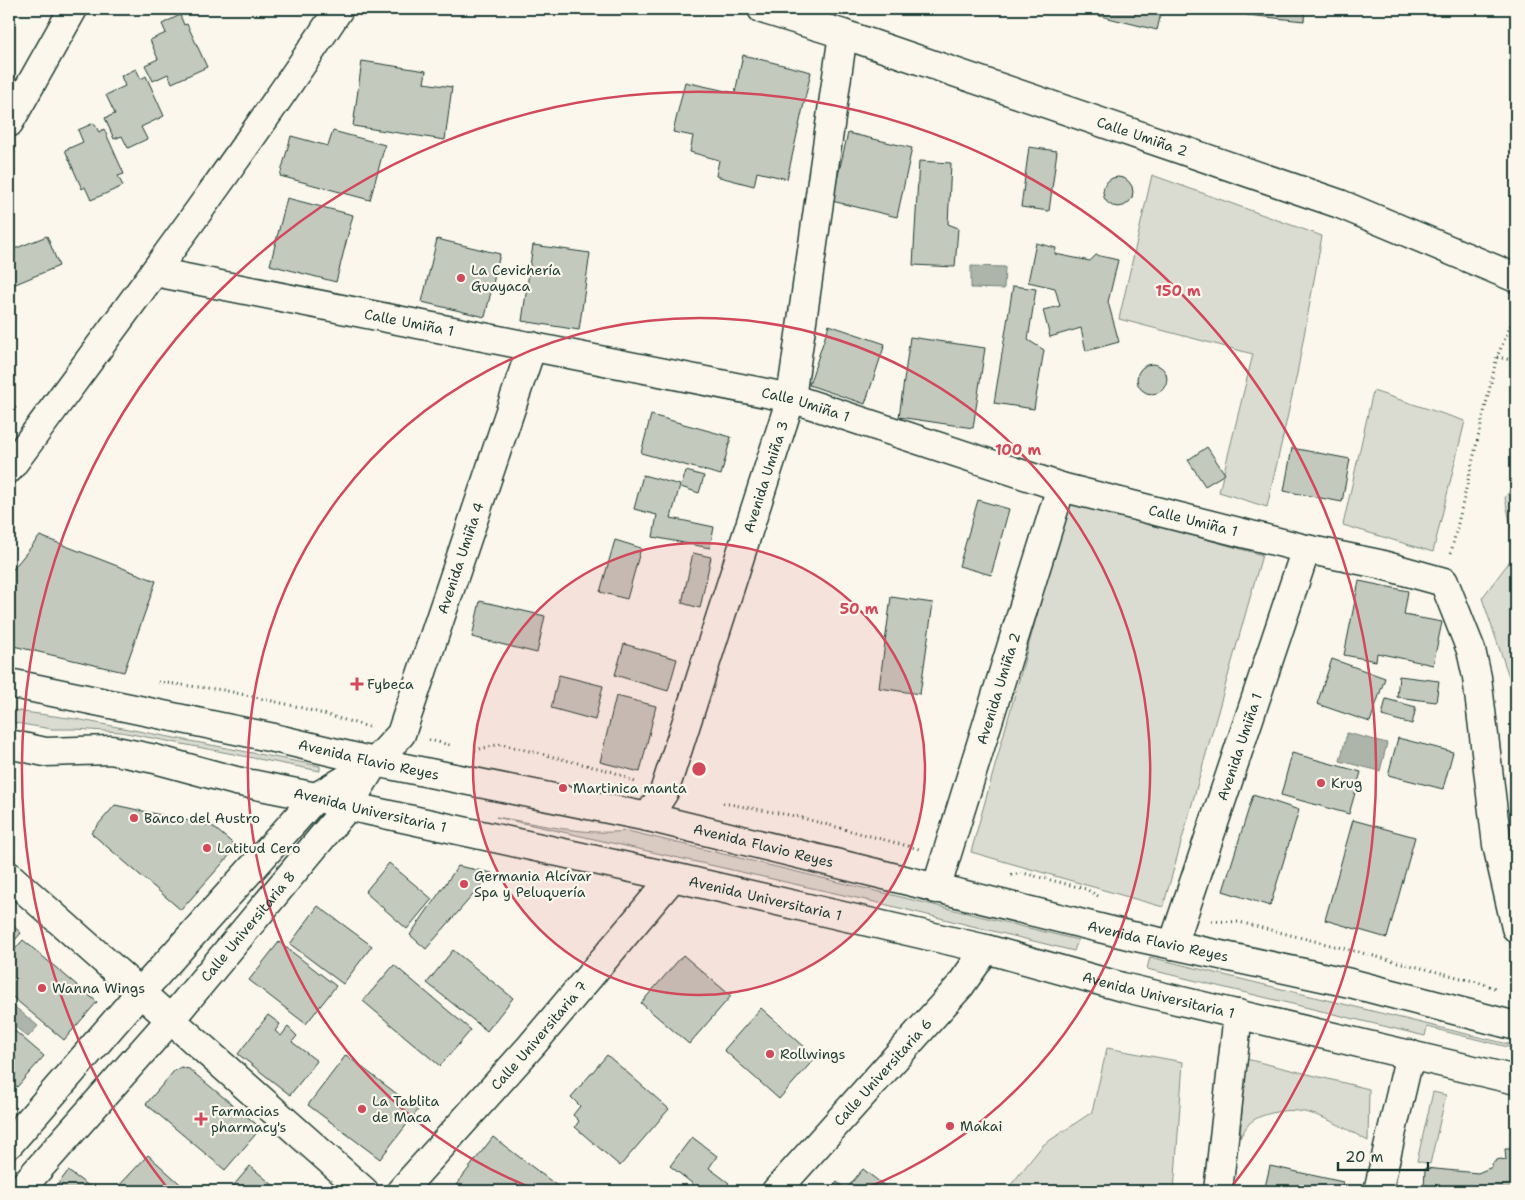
<svg xmlns="http://www.w3.org/2000/svg" width="1525" height="1200" viewBox="0 0 1525 1200" font-family="'Shantell Sans',sans-serif">
	<style>
		.green { fill: #dbdcd1; stroke: #7d8c82 }
		.water { fill: #adb4aa; stroke: #74847b }
		.building { fill: #c4c9be; stroke: #1f3d34 }
		.lines { fill: none; stroke-linecap: round; stroke-linejoin: round }
		.minor-casing { stroke: #1f3d34; stroke-width: 31 }
		.major-casing { stroke: #1f3d34; stroke-width: 31 }
		.path { stroke: #1f3d34; stroke-width: 3; stroke-dasharray: 1 4; stroke-linecap: butt }
		.minor { stroke: #fbf7ec; stroke-width: 28 }
		.major { stroke: #fbf7ec; stroke-width: 28 }
		.ring { fill: none; stroke: #d1495b; stroke-width: 2.5 }
		.poi-dot { fill: #d1495b; stroke: #fbf7ec; stroke-width: 2 }
		.labels { text-anchor: middle; dominant-baseline: central; stroke-width: 4.5; stroke-linejoin: round; paint-order: stroke }
		.street-label { font-size: 14px; fill: #1f3d34; stroke: #fbf7ec }
		.poi-label { font-size: 14px; fill: #1f3d34; stroke: #fbf7ec; text-anchor: start }
		.centre { fill: #d1495b; stroke: #fbf7ec; stroke-width: 2.5 }
		.ring-label { font-size: 15px; text-anchor: middle; font-weight: bold; fill: #d1495b; stroke: #fbf7ec; stroke-width: 4.5; stroke-linejoin: round; paint-order: stroke }
	</style>
	<rect width="100%" height="100%" fill="#fbf7ec"/>
	<filter id="ink" filterUnits="userSpaceOnUse"><feTurbulence type="fractalNoise" baseFrequency=".02" numOctaves="2"/><feDisplacementMap in="SourceGraphic" scale="10" xChannelSelector="R" yChannelSelector="G"/><feConvolveMatrix kernelMatrix="1 2 1 2 8 2 1 2 1" color-interpolation-filters="sRGB"/></filter>
	<g filter="url(#ink)">
		<g class="green">
			<path d="M1152,175l170,61 -25,138 -30,133 -48,-15 34,-138 -134,-35z"/>
			<path d="M1373,391l92,30 -32,131 -90,-27z"/>
			<path d="M1516,481v70l-11,-53z"/>
			<path d="M1069,500l193,55 -99,352 -192,-55z"/>
			<path d="M1516,553v144l-34,-99z"/>
			<path d="M9,709l15,3 52,7 244,47v5l-199,-39 -46,-3h-23l-43,-7z"/>
			<path d="M496,817c43,7 88,19 132,14l450,109 -4,11 -195,-48z"/>
			<path d="M1150,957l366,89v3l-89,-22 -2,9 -278,-67z"/>
			<path d="M1107,1048l76,14 -9,129h-168l37,-46 49,-33z"/>
			<path d="M1246,1059l123,30 -1,52c-29,-16 -62,-38 -96,-28 -9,2 -18,5 -24,12 -3,4 -6,9 -8,13z"/>
			<path d="M1433,1092l13,3 -16,69 -13,-3z"/>
		</g>
		<g class="water">
			<path d="M971,266l34,1 -1,22 -33,-1z"/>
			<path d="M1347,733l40,10 -7,28 -40,-10z"/>
			<path d="M9,1002l29,24 -10,11 -19,-15z"/>
		</g>
		<g class="building">
			<path d="M1072,9h90l-5,21z"/>
			<path d="M1248,9h57l-1,12 -57,-6z"/>
			<path d="M180,15l4,10 3,-1 20,43 -35,16 -4,-9 -15,7 -8,-16 13,-6 -8,-19 16,-7 -4,-9z"/>
			<path d="M743,55l68,17 -24,107 -30,-7 -3,14 -38,-10 3,-16 -29,-8 3,-16 -20,-4 12,-50 50,11z"/>
			<path d="M362,61l64,10 -2,12 28,4 -7,53 -92,-14z"/>
			<path d="M136,69l5,10 5,-3 18,40 -23,11 6,12 -19,9 -6,-12 -8,3 -9,-21 10,-4 -9,-19 19,-9 -4,-10z"/>
			<path d="M94,123l5,9 5,-3 20,45 -6,2 5,10 -32,14 -6,-13 -3,2 -17,-39 18,-8 -5,-12z"/>
			<path d="M333,131l52,14 -15,55 -90,-24 11,-40 37,10z"/>
			<path d="M848,133l64,15 -15,69 -65,-16z"/>
			<path d="M1029,147l28,4 -8,60 -28,-4z"/>
			<path d="M919,161l32,2 -3,61 10,4 -3,39 -42,-2z"/>
			<circle cx="1118" cy="192" r="15"/>
			<path d="M287,198l66,17 -17,67 -66,-17z"/>
			<path d="M47,236l12,30 -46,19 -4,-10v-24z"/>
			<path d="M437,239l63,15 -15,63 -63,-15z"/>
			<path d="M1036,243l20,5 -1,6 35,7 6,-6 22,5 -10,42 11,40 -33,9 -5,-23 -31,9 -7,-27 17,-4 -5,-18 -27,-6z"/>
			<path d="M533,245l57,8 -11,77 -57,-9z"/>
			<path d="M1013,286l23,3 -8,51 16,10 -10,59 -40,-6z"/>
			<path d="M829,325l56,19 -20,60 -56,-19z"/>
			<path d="M910,337l75,11 -12,80 -74,-11z"/>
			<circle cx="1152" cy="379" r="15"/>
			<path d="M9,394l7,14 -7,4z"/>
			<path d="M651,415l80,22 -10,38 -80,-22z"/>
			<path d="M1207,447l18,27 -20,12 -17,-26z"/>
			<path d="M1292,448l58,11 -8,43 -58,-11z"/>
			<path d="M686,471l18,5 -5,17 -18,-6z"/>
			<path d="M643,475l37,10 -9,33 43,9 -4,21 -57,-11 4,-22 -23,-6z"/>
			<path d="M978,500l31,9 -18,66 -32,-9z"/>
			<path d="M40,536l116,45 -32,91 -115,-27v-71z"/>
			<path d="M615,540l26,8 -14,51 -27,-7z"/>
			<path d="M693,553l18,4 -11,51 -18,-5z"/>
			<path d="M1359,581l49,10 -4,24 38,7 -9,43 -56,-12 -1,8 -32,-6z"/>
			<path d="M891,597l42,6 -13,91 -41,-6z"/>
			<path d="M480,601l65,15 -8,37 -65,-16z"/>
			<path d="M624,644l53,15 -9,32 -53,-16z"/>
			<path d="M1332,659l53,19 -15,44 -53,-18z"/>
			<path d="M559,675l44,11 -8,34 -44,-12z"/>
			<path d="M1399,676l40,5 -3,21 -39,-5z"/>
			<path d="M616,696l40,10 -16,66 -40,-10z"/>
			<path d="M1386,699l30,8 -4,17 -30,-8z"/>
			<path d="M1398,738l55,14 -10,37 -55,-14z"/>
			<path d="M1292,753l69,19 -12,42 -68,-19z"/>
			<path d="M1253,795l46,15 -29,96 -47,-15z"/>
			<path d="M115,805l97,21 25,21 -56,63 -90,-77z"/>
			<path d="M1353,820l62,17 -28,101 -62,-18z"/>
			<path d="M389,863l43,36 -25,30 -42,-37z"/>
			<path d="M458,866l34,7 -66,76 -16,-14z"/>
			<path d="M318,906l54,40 -29,38 -53,-40z"/>
			<path d="M9,922l12,11 -12,14z"/>
			<path d="M23,940l74,62 -33,38 -55,-46v-38z"/>
			<path d="M279,942l57,44 -30,38 -57,-44z"/>
			<path d="M453,950l60,48 -26,33 -60,-48z"/>
			<path d="M683,955l48,41 -42,48 -48,-41z"/>
			<path d="M394,965l77,65 -31,36 -77,-65z"/>
			<path d="M761,1008l55,49 -37,42 -55,-49z"/>
			<path d="M268,1015l12,9 -5,7 6,5 7,-9 9,9 -5,6 25,19 -27,34 -52,-41z"/>
			<path d="M9,1026l35,30 -27,31 -8,-7z"/>
			<path d="M346,1055l72,55 -38,49 -72,-54z"/>
			<path d="M607,1055l62,54 -49,57 -45,-39 4,-6 -6,-6 7,-9 -9,-9z"/>
			<path d="M181,1067l8,2 72,59 -36,42 -79,-66 28,-33z"/>
			<path d="M493,1137l71,54h-99l-9,-6z"/>
			<path d="M692,1137l25,19 -8,12 20,15 -7,8h-35l6,-7 -23,-18z"/>
			<path d="M1505,1149h11v42h-92l1,-23 53,5 14,-6v-3l5,-4 3,-1 6,1z"/>
			<path d="M148,1155l40,36h-74z"/>
			<path d="M250,1166l30,25h-51z"/>
			<path d="M1270,1166l73,16 -2,9h-77z"/>
			<path d="M863,1169l28,22h-38l-5,-4z"/>
			<path d="M68,1171l28,20h-34l-6,-4z"/>
			<path d="M837,1182l11,9h-20z"/>
		</g>
		<g class="lines">
			<defs>
				<g id="minor">
					<path id="s1" d="M762,9l81,25 497,170 176,74"/>
					<path d="M9,123l64,-114"/>
					<path id="s2" d="M155,272l636,126 270,89 245,62 73,15 65,18 27,68 6,27 20,168 19,83"/>
					<path d="M9,469c112,-152 226,-303 330,-460"/>
					<path id="s3" d="M648,817l16,-25 127,-394 52,-364"/>
					<path d="M9,876l355,315"/>
					<path id="s4" d="M936,889l125,-402"/>
					<path id="s5" d="M1173,945l133,-396"/>
					<path d="M9,1144l131,-151 176,-196 56,-33"/>
					<path id="s6" d="M19,1191l152,-172 177,-213 27,-44 26,-28 131,-388"/>
					<path id="s7" d="M401,1191l130,-145 142,-169"/>
					<path id="s8" d="M776,1191l184,-205 26,-37"/>
					<path d="M1218,1191l20,-177"/>
					<path d="M1378,1191l32,-137"/>
				</g>
				<g id="major">
					<path id="s9" d="M9,683l265,55 101,24 273,55 484,119 218,47 166,43"/>
					<path id="s10" d="M9,744l36,8 66,-2 44,9 81,22 80,16 32,9 325,71 313,72 136,38 394,93"/>
				</g>
			</defs>
			<use href="#minor" class="minor-casing"/>
			<use href="#major" class="major-casing"/>
			<g class="path">
				<path d="M1497,357l19,4"/>
				<path d="M1451,553l46,-196 19,-44"/>
				<path d="M158,682l65,8 76,17 70,20"/>
				<path d="M429,740l21,5"/>
				<path d="M475,750l26,-6 113,28 21,10"/>
				<path d="M723,803l72,13 124,33"/>
				<path d="M1011,875l12,-2 63,16 12,7"/>
				<path d="M1212,921l27,1 242,61 16,6"/>
			</g>
			<use href="#minor" class="minor"/>
			<use href="#major" class="major"/>
		</g>
	</g>
	<circle cx="699" cy="769" r="226" fill="#d1495b" fill-opacity=".12"/>
	<g class="ring">
		<circle cx="699" cy="769" r="226"/>
		<path d="M537 1190A451 451 0 1 1 861 1190"/>
		<path d="M169 1190A677 677 0 1 1 1229 1190"/>
	</g>
	<g class="poi-dot">
		<circle cx="461" cy="278" r="5"/>
		<path d="M354.5 676.5h5v5h5v5h-5v5h-5v-5h-5v-5h5z"/>
		<circle cx="1321" cy="783" r="5"/>
		<circle cx="563" cy="788" r="5"/>
		<circle cx="134" cy="818" r="5"/>
		<circle cx="207" cy="848" r="5"/>
		<circle cx="464" cy="884" r="5"/>
		<circle cx="42" cy="988" r="5"/>
		<circle cx="770" cy="1054" r="5"/>
		<circle cx="362" cy="1109" r="5"/>
		<path d="M198.5 1111.5h5v5h5v5h-5v5h-5v-5h-5v-5h5z"/>
		<circle cx="950" cy="1126" r="5"/>
	</g>
	<g class="labels">
		<g class="street-label">
			<text stroke="none"><textPath href="#s1" startOffset="401">Calle Umiña 2</textPath></text>
			<text stroke="none"><textPath href="#s2" startOffset="259">Calle Umiña 1</textPath></text>
			<text stroke="none"><textPath href="#s2" startOffset="664">Calle Umiña 1</textPath></text>
			<text stroke="none"><textPath href="#s3" startOffset="361">Avenida Umiña 3</textPath></text>
			<text stroke="none"><textPath href="#s2" startOffset="1069">Calle Umiña 1</textPath></text>
			<text stroke="none"><textPath href="#s6" startOffset="782">Avenida Umiña 4</textPath></text>
			<text stroke="none"><textPath href="#s4" startOffset="210">Avenida Umiña 2</textPath></text>
			<text stroke="none"><textPath href="#s5" startOffset="209">Avenida Umiña 1</textPath></text>
			<text stroke="none"><textPath href="#s9" startOffset="368">Avenida Flavio Reyes</textPath></text>
			<text stroke="none"><textPath href="#s10" startOffset="369">Avenida Universitaria 1</textPath></text>
			<text stroke="none"><textPath href="#s9" startOffset="772">Avenida Flavio Reyes</textPath></text>
			<text stroke="none"><textPath href="#s10" startOffset="774">Avenida Universitaria 1</textPath></text>
			<text stroke="none"><textPath href="#s6" startOffset="350">Calle Universitaria 8</textPath></text>
			<text stroke="none"><textPath href="#s9" startOffset="1178">Avenida Flavio Reyes</textPath></text>
			<text stroke="none"><textPath href="#s10" startOffset="1179">Avenida Universitaria 1</textPath></text>
			<text stroke="none"><textPath href="#s7" startOffset="208">Calle Universitaria 7</textPath></text>
			<text stroke="none"><textPath href="#s8" startOffset="160">Calle Universitaria 6</textPath></text>
		</g>
		<g class="poi-label">
			<text x="471" y="270">La Cevichería<tspan x="471" dy="16">Guayaca</tspan></text>
			<text x="367" y="684">Fybeca</text>
			<text x="1331" y="783">Krug</text>
			<text x="573" y="788">Martinica manta</text>
			<text x="144" y="818">Banco del Austro</text>
			<text x="217" y="848">Latitud Cero</text>
			<text x="474" y="876">Germania Alcívar<tspan x="474" dy="16">Spa y Peluquería</tspan></text>
			<text x="52" y="988">Wanna Wings</text>
			<text x="780" y="1054">Rollwings</text>
			<text x="372" y="1101">La Tablita<tspan x="372" dy="16">de Maca</tspan></text>
			<text x="211" y="1111">Farmacias<tspan x="211" dy="16">pharmacy's</tspan></text>
			<text x="960" y="1126">Makai</text>
		</g>
	</g>
	<circle cx="699" cy="769" r="8" class="centre"/>
	<g class="ring-label">
		<text x="1178" y="296">150 m</text>
		<text x="1018" y="455">100 m</text>
		<text x="859" y="614">50 m</text>
	</g>
	<rect width="1525" height="1200" fill="none" stroke="#fbf7ec" stroke-width="30"/>
	<rect x="15" y="15" width="1495" height="1170" fill="none" stroke="#1f3d34" stroke-width="2" filter="url(#ink)"/>
	<path d="M1338 1162v8h90v-8" fill="none" stroke="#1f3d34" stroke-width="2.5"/>
	<text x="1345" y="1162" font-size="15" fill="#1f3d34" stroke="#fbf7ec" stroke-width="4" paint-order="stroke">20 m</text>
</svg>
